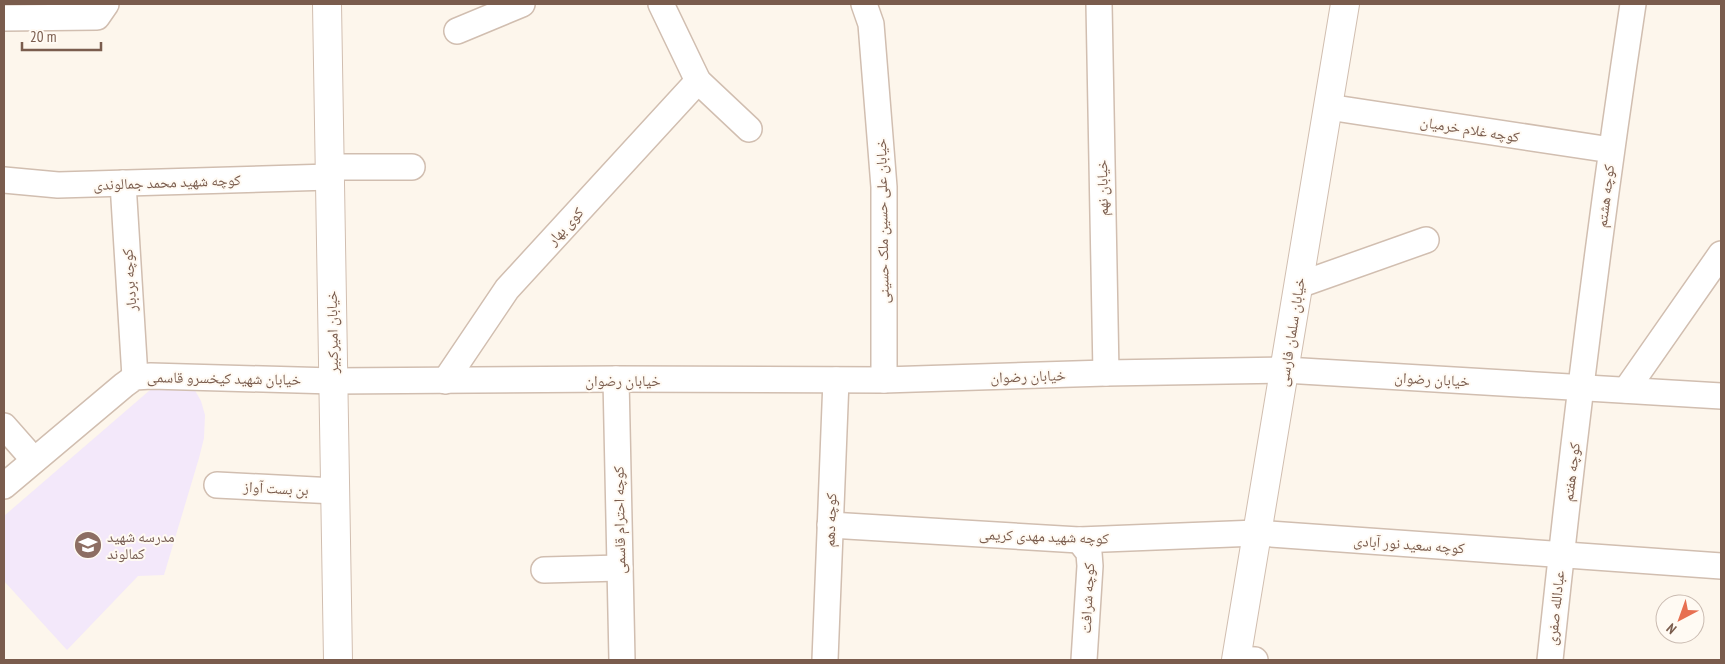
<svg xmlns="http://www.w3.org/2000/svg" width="1725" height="664" viewBox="0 0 1725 664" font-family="'PT Sans Narrow','Noto Naskh Arabic',sans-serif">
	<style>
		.education { fill: #f3e8fa }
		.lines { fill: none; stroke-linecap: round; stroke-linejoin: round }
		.minor-casing { stroke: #d1beb0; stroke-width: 28 }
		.tertiary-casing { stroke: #d1beb0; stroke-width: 30 }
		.minor { stroke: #fff; stroke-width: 25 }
		.tertiary { stroke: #fff; stroke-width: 28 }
		.labels { text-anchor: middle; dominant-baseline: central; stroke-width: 4; stroke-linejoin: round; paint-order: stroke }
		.street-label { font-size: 15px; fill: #7a5c4d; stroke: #fffaf3 }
		.education-label { font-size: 15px; fill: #785e54; stroke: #fffaf3; text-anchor: start }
	</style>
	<rect width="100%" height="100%" fill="#fdf6ec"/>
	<path class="education" d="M157,384l36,3 8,14 4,14 -1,23 -5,20 -35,117 -26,1 -71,74 -63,-69v-65z"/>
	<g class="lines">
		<defs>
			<g id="minor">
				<path d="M661,4l37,77 51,48"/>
				<path d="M864,4l7,20 13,163v193"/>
				<path d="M1099,4l7,369"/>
				<path d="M4,18l93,-1 9,-13"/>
				<path d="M457,31l65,-27"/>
				<path d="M1328,107l283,43"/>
				<path d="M330,167h82"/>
				<path d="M4,180l54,5 272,-8"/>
				<path d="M123,183l12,194"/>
				<path d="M1299,285l127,-45"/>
				<path d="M616,379l6,281"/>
				<path d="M445,381l62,-92 191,-208"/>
				<path d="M1626,390l95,-136"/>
				<path d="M4,426l30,34"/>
				<path d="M217,485l118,6"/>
				<path d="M4,486l120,-101 11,-8 16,-1 182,5 283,-2 268,1 222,-7 179,-3 436,26"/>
				<path d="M830,525l249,15 178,-7 464,33"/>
				<path d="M1079,540l10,13 1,13 -6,94"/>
				<path d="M544,570l76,-2"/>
				<path d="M1236,659l19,1"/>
				<path d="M825,660l11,-280"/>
				<path d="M1550,660c23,-219 50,-438 83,-656"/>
			</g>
			<g id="tertiary">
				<path d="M327,4l11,656"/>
				<path d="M1236,660l109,-656"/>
			</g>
		</defs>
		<use href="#minor" class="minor-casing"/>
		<use href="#tertiary" class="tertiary-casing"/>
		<use href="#minor" class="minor"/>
		<use href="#tertiary" class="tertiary"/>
	</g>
	<defs>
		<symbol id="school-disc" viewBox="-11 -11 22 22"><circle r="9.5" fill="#8d6e63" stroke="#fffaf3"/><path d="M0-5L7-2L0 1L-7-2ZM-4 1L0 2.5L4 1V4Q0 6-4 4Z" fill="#fff"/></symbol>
	</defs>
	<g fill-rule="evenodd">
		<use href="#school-disc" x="72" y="529" width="32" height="32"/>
	</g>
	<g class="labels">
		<g class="street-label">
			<text transform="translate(1470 129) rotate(9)">کوچه غلام خرمیان</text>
			<text transform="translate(167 182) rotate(-2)">کوچه شهید محمد جمالوندی</text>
			<text transform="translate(1102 188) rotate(-91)">خیابان نهم</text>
			<text transform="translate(1605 196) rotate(-83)">کوچه هشتم</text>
			<text transform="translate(882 221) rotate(-91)">خیابان علی حسین ملک حسینی</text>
			<text transform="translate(565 226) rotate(-47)">کوی بهار</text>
			<text transform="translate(129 280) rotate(-94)">کوچه بردبار</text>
			<text transform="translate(332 332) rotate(-91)">خیابان امیرکبیر</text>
			<text transform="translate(1291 332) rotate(-81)">خیابان سلمان فارسی</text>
			<text transform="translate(1028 376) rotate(-2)">خیابان رضوان</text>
			<text transform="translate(224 378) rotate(1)">خیابان شهید کیخسرو قاسمی</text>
			<text transform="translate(1432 379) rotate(3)">خیابان رضوان</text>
			<text x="623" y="380">خیابان رضوان</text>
			<text transform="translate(1571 472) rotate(-83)">کوچه هفتم</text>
			<text transform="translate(276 488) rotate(3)">بن بست آواز</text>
			<text transform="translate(619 520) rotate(-91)">کوچه احترام قاسمی</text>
			<text transform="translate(830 520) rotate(-88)">کوچه دهم</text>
			<text transform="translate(1044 536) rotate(2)">کوچه شهید مهدی کریمی</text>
			<text transform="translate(1409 544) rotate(4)">کوچه سعید نور آبادی</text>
			<text transform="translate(1087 598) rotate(-87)">کوچه شرافت</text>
			<text transform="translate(1555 608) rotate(-84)">عبادالله صفری</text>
		</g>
		<g class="education-label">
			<text x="107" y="536">مدرسه شهید<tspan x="107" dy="17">کمالوند</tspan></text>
		</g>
	</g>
	<rect width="1725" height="664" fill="none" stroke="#7a5c4d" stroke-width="10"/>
	<g transform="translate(1680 619) rotate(221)"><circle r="24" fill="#fffaf3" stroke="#cabbb1"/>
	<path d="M0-4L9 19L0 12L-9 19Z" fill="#e76f51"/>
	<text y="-8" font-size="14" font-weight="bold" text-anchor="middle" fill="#7a5c4d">N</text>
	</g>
	<path d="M22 42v8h79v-8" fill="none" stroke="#7a5c4d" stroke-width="2.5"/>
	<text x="30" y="42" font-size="15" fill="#7a5c4d" stroke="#fffaf3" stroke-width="4" paint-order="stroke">20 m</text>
</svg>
